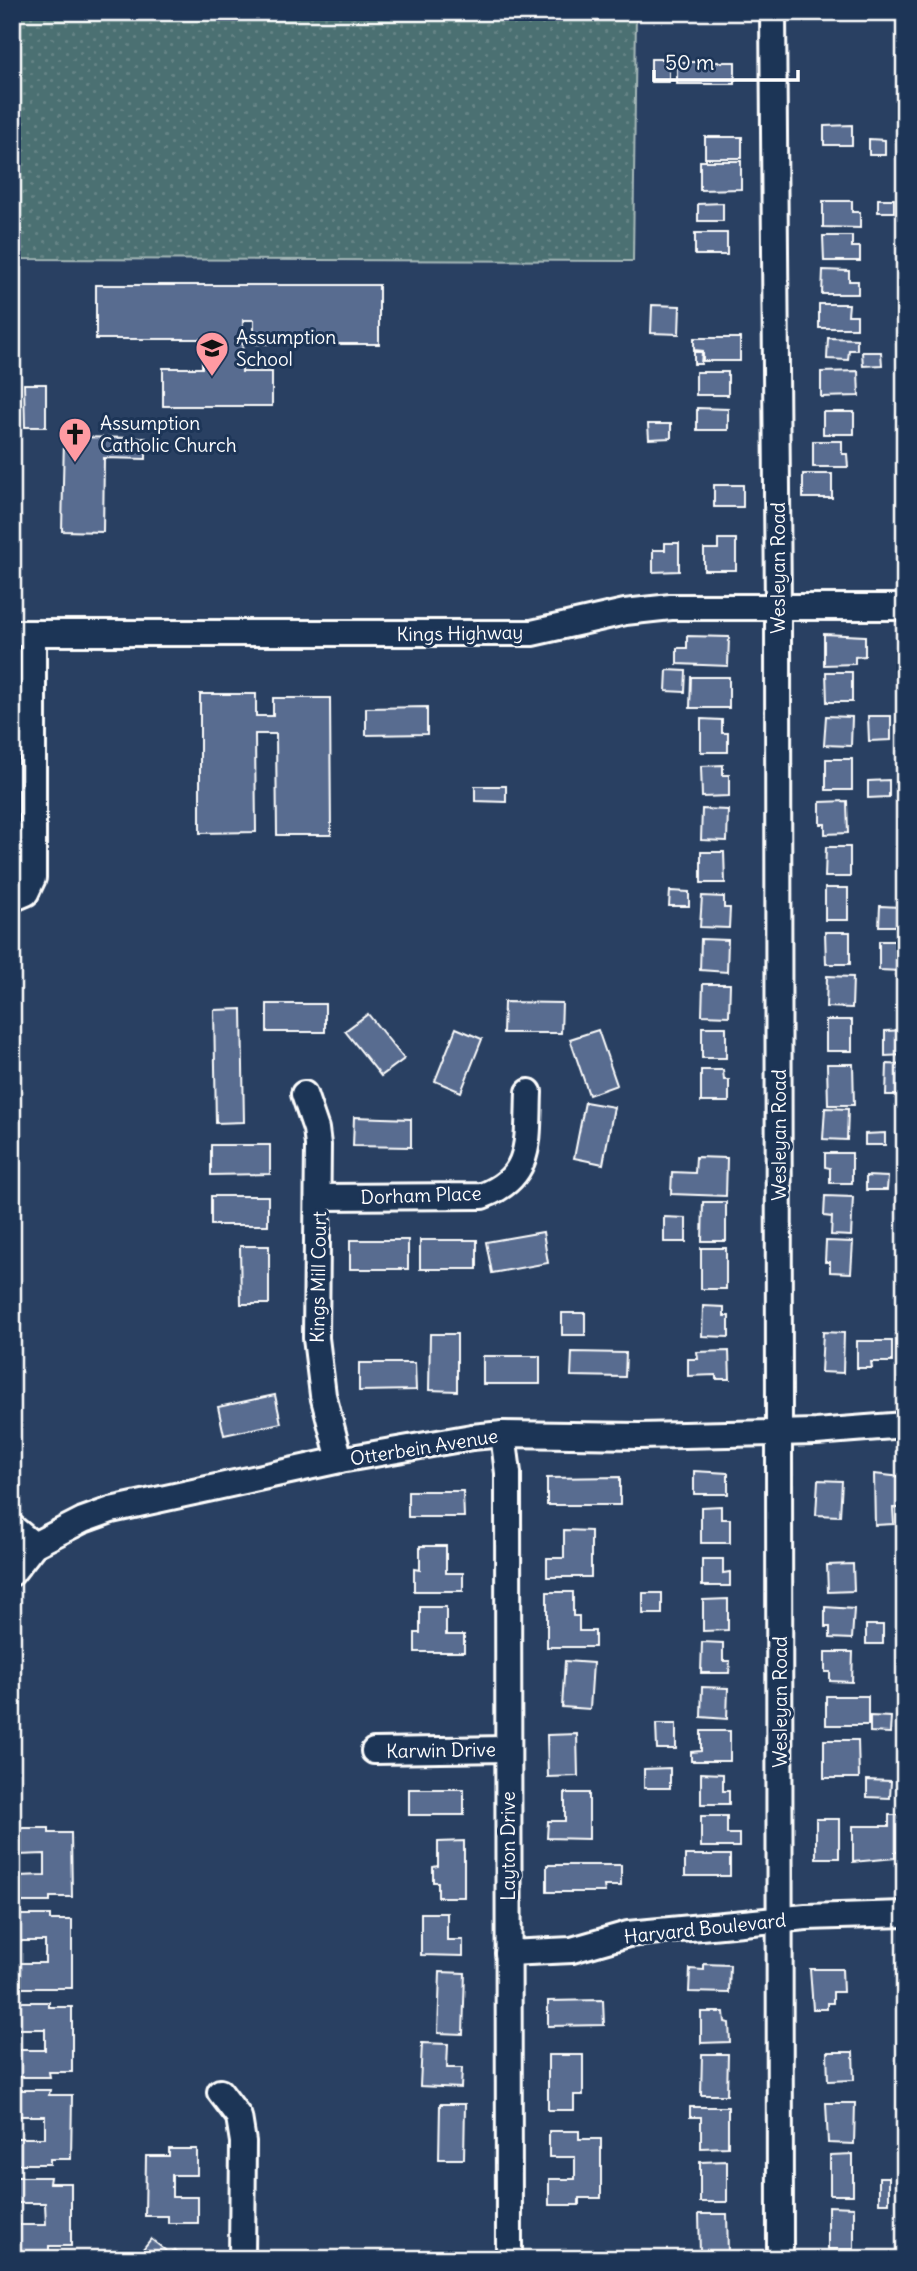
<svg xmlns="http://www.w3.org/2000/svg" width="917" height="2271" viewBox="0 0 917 2271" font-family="Delius,sans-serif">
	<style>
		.grass { fill: url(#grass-dots); stroke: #a6b8b8; stroke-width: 2 }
		.building { fill: #586c90; stroke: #fff; stroke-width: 2 }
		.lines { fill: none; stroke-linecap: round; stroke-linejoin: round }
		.minor-casing { stroke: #fff; stroke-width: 30 }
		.minor { stroke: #1d3557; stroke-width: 24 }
		.labels { text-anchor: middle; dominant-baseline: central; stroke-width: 6; stroke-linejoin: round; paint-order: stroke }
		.poi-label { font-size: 19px; fill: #fff; stroke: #1d3557; text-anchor: start }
		.street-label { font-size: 19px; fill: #fff; stroke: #1d3557 }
	</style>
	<defs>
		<pattern id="grass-dots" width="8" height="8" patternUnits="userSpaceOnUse" patternTransform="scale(1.75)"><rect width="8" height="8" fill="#4c7072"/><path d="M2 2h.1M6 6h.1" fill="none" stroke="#678587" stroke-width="1.8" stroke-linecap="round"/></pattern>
	</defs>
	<rect width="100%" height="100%" fill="#294062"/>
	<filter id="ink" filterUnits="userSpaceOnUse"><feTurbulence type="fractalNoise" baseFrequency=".0143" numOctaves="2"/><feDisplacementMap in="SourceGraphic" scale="14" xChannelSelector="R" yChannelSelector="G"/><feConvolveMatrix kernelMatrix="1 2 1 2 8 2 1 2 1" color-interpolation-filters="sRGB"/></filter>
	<g filter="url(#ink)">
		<path class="grass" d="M12,12h624l-3,249 -621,-2z"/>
		<g class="building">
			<rect x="651" y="59" width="18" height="23"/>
			<rect x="677" y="62" width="58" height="22"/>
			<path d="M852,125v20h-28v-19z"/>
			<rect x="705" y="137" width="37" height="21"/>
			<path d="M869,139l16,1v15h-16z"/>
			<path d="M700,161h41v28l-41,1z"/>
			<rect x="878" y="199" width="16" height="13"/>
			<path d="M823,201h29v11h8v16l-37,-1z"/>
			<path d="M723,203v18h-25v-17z"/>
			<rect x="695" y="233" width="32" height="22"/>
			<path d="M823,236h29v11h8v14h-36z"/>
			<path d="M823,270l26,1v10h9v13h-36z"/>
			<path d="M96,285h283v59h-125v-24h-11l-1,52h30v34h-109v-38h39v-29h-106z"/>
			<path d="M819,304h30l-1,11h9v13h-38z"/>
			<path d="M652,305l28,1 -1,28 -28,-1z"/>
			<path d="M694,338h46v23h-37v-10l-9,-1z"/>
			<path d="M828,338l29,1v11h-8l-1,10 -21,-1z"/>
			<path d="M694,352h8l-1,12h-7z"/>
			<path d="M862,352h19l1,13 -19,1z"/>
			<path d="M858,371l1,25 -38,1v-25z"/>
			<rect x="696" y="372" width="32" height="23"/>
			<path d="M24,384h22v43h-21z"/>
			<path d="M697,408l31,1v21h-31z"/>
			<rect x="823" y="412" width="31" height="22"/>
			<path d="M648,424h23v14l-22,1z"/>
			<path d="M64,437l82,1v21l-42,-1 -1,74 -41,-1z"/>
			<path d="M813,441h29v13h5l1,13h-35z"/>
			<rect x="803" y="474" width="29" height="24"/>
			<rect x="714" y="485" width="29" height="22"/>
			<path d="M718,539h18v31h-32v-21h14z"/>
			<path d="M665,543h14v28l-26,1v-22h12z"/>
			<path d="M824,634l41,2v20l-10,1v7l-31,1z"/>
			<path d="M687,636l42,1 -1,29 -51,-2v-16h10z"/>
			<path d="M667,670l19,1 -1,21 -19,-1z"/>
			<path d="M826,672h26v30h-25z"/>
			<path d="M691,677h38v31h-39z"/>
			<path d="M200,694h56v22h17v-18h57l1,137h-54l-1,-101h-21l1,98 -56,1z"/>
			<path d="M427,707v27l-61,1v-27z"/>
			<path d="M826,716l26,1 -1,29 -27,-1z"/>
			<path d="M868,716h23v24l-22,1z"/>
			<path d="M701,719l21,1v13h6v19h-27z"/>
			<rect x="826" y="759" width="26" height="31"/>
			<path d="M723,765v10h6v21l-27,1 -1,-31z"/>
			<path d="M889,780v17l-21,1v-17z"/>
			<path d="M475,786h31v16l-31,-1z"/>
			<path d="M847,801l1,32 -23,1v-10h-5v-22z"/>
			<path d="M702,809l26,1 -1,31 -26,-1z"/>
			<path d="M826,847h24v30h-25z"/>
			<path d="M701,852h23l1,31h-24z"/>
			<rect x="825" y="888" width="23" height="32"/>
			<path d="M670,891l19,1v14h-20z"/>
			<path d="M702,896l22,1v11h6l-1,20 -29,-1z"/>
			<path d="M880,906l20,1 -1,19h-20z"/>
			<path d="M825,932h25v32h-24z"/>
			<path d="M701,939l27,1 -1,32 -27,-2z"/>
			<path d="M879,941h22v30l-22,-1z"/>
			<path d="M827,976l26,1 -1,31 -26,-1z"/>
			<path d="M703,984h27l-1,32 -27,-1z"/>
			<path d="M504,1002l58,1 -1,30h-58z"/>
			<rect x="267" y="1004" width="58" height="28"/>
			<path d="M242,1009l2,113 -28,1 -2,-113z"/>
			<path d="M368,1014l36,45 -23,17 -36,-45z"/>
			<rect x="826" y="1020" width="26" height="31"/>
			<rect x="702" y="1027" width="24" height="31"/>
			<path d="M456,1028l26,11 -21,53 -26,-11z"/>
			<path d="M598,1030l19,55 -28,10 -19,-56z"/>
			<path d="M905,1030v25l-20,1v-25z"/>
			<path d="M827,1064h26l1,41h-26z"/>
			<path d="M887,1064l18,1v30h-19z"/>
			<path d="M701,1070h22l1,10h5v22h-28z"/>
			<path d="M585,1102l29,5 -11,57 -29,-6z"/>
			<path d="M825,1108l23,1 -1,31 -24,-1z"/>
			<path d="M354,1117l57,2v28l-58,-1z"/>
			<path d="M885,1133v12h-20v-11z"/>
			<path d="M211,1145h59v29l-59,1z"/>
			<path d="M825,1153h27v30h-22v-15l-5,-1z"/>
			<path d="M696,1157l31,1 -1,38 -55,-2 1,-22 23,1z"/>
			<path d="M866,1176l22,1 -1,13h-21z"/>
			<rect x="211" y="1196" width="57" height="29"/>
			<path d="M825,1196l28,1 -2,39 -20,-1 1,-18 -8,-1z"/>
			<path d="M703,1202h23v39h-24z"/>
			<path d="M664,1217l22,1v24h-22z"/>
			<path d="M543,1232l5,31 -56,10 -6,-31z"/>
			<rect x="350" y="1240" width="58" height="29"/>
			<rect x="420" y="1240" width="57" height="29"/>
			<path d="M826,1241l27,1 -2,31 -21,-1v-10h-5z"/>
			<path d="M240,1246h29v58h-28z"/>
			<rect x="701" y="1248" width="25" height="41"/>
			<path d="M703,1306l21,1v9h5v21l-27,-1z"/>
			<rect x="562" y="1313" width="23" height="22"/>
			<path d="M823,1332l21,1 -1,40 -22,-1z"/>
			<path d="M430,1334h27v57l-28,-1z"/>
			<rect x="899" y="1336" width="6" height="29"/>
			<path d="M857,1341h35v21h-21l1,6h-15z"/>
			<path d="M729,1351l1,28h-14v-4l-28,1v-17h10l-1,-7z"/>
			<path d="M572,1352l54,1 -1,24 -54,-1z"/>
			<rect x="483" y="1356" width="57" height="28"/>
			<path d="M359,1363h56l1,27 -57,1z"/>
			<path d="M275,1395l6,28 -57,12 -6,-28z"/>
			<path d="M694,1471l34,2v21h-34z"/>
			<path d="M874,1474l28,3v31h-9l1,16 -19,1z"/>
			<path d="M620,1477v28h-73v-27z"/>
			<path d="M818,1480l24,1 -2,35 -24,-1z"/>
			<path d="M408,1491h55l1,26h-56z"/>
			<path d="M721,1506v13h9v24h-29v-36z"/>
			<path d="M564,1530l27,1v46h-44v-19h17z"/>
			<path d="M420,1546h26v27h17v18h-49v-22l6,1z"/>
			<path d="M702,1559h21v14l7,-1v14h-28z"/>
			<path d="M853,1564l1,27 -26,1 -1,-27z"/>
			<path d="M547,1592h26v24h6v15h16v16h-48z"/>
			<rect x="643" y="1593" width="19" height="21"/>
			<path d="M728,1599v31l-25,1v-31z"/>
			<path d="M420,1607h26v28h18v17h-49v-19h5z"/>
			<path d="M825,1607l29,2 -2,30 -22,-1v-11h-5z"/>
			<rect x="866" y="1625" width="17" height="19"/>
			<path d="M702,1642l21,1v18h7l-1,12h-28z"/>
			<path d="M825,1652h28l-1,30 -22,-1v-9h-5z"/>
			<path d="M565,1661l28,2 -3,46 -28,-2z"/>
			<path d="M702,1687l26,1 -1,31 -26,-2z"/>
			<rect x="826" y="1696" width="42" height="29"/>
			<path d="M870,1716l21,1 -1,16 -20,-1z"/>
			<path d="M656,1724h20v25h-19z"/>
			<path d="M701,1731h29v30h-39v-9l10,-1z"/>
			<path d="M577,1734l1,42 -30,1 -1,-42z"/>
			<path d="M824,1740h34l1,38h-35z"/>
			<path d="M670,1768v20h-26v-19z"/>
			<path d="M701,1773l22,1v17h6v13h-28z"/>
			<path d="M867,1780l24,1 -1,17 -23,-1z"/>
			<rect x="409" y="1789" width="55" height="26"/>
			<path d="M565,1793h24v46l-42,-1 1,-17h17z"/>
			<path d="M889,1815h16v37h-10v6l-42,4v-36h36z"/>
			<path d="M701,1816h26v18h12v13h-38z"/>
			<rect x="816" y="1819" width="23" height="39"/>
			<path d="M18,1828h31v5h22l1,64h-22v5h-32v-26l27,-1v-21l-27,1z"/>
			<path d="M464,1841v56h-26v-15h-5v-15l5,-1v-24z"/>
			<rect x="685" y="1855" width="45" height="21"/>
			<path d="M547,1865h74v21h-17l1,6h-58z"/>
			<path d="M421,1913h26v27h16v16l-42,-1z"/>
			<path d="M18,1915h32v5h22v68h-54v-25h27v-22h-27z"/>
			<path d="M704,1964l26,1 -1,28 -40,-1 1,-23 14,1z"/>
			<path d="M810,1969h32l1,23h-10v11h-6v6h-14z"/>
			<path d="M440,1972l25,1 -2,61 -25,-1z"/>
			<path d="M603,2000l1,25 -56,1v-25z"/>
			<path d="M16,2002h33v5h23v65h-23l1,5h-34v-27h29v-21h-29z"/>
			<path d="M701,2012h23l1,10 4,1 1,19 -29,1z"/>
			<path d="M422,2043l26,1 -1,24h15l-1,20 -41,-2z"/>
			<path d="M827,2052h26l1,28 -26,1z"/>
			<path d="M702,2054h26l-1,41h-26z"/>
			<path d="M548,2055h35v40h-9v15h-26z"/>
			<path d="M16,2090h34l-1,5h23l-1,64h-21v5h-34v-26h29v-22h-29z"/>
			<path d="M826,2103h29l-1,41 -26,-1z"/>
			<path d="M440,2104h25l-1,55h-25z"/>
			<path d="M690,2107h38v40l-27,1v-31h-11z"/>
			<path d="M549,2131h30v8h22v59h-22v7h-30v-26h26v-22h-26z"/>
			<path d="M169,2149h28v26h-25v22h26v26h-30v-7h-23l1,-60h23z"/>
			<path d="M853,2154v41h-23v-40z"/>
			<path d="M727,2161v41h-27v-40z"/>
			<path d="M16,2177h34l-1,6h22v63h-22v6h-33v-27h30l-1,-22h-29z"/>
			<rect x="879" y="2177" width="10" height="26"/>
			<path d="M828,2206l26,1v42h-26z"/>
			<path d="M699,2214h28l1,40h-28z"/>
			<path d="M151,2239l19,15 4,-4 11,9h-50z"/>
		</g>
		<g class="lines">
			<defs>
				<g id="minor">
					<path d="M773,12l5,596 2,1651"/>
					<path d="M12,633h520l93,-21 46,-5h234"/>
					<path d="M12,899l14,-6 7,-15v-245"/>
					<path d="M304,1094l12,35 2,16 -2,193 7,57 17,65"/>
					<path d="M319,1197l163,-1c52,-19 45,-57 47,-104"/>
					<path d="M503,1434l5,39 1,786"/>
					<path d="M12,1527l22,18"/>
					<path d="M12,1573l22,-28 49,-25 28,-10 229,-50 132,-23 31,-3 136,2 177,-4 89,-7"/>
					<path d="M374,1751l134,-2"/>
					<path d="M508,1953l64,-3 56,-16 178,-17 99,-3"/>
					<path d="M220,2092l19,25 4,25 -1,117"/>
				</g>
			</defs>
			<use href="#minor" class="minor-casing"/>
			<use href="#minor" class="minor"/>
		</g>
	</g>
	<defs>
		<symbol id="school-pin" viewBox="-11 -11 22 30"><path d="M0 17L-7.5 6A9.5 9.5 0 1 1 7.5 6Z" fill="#ff9aa2" stroke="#1d3557"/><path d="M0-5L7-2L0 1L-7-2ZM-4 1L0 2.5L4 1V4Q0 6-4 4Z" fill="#111"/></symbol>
		<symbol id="church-pin" viewBox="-11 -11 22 30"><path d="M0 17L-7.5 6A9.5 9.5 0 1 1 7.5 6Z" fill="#ff9aa2" stroke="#1d3557"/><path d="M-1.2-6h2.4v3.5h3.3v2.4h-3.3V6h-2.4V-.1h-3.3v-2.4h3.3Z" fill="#111"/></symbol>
	</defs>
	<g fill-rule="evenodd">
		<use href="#school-pin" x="193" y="329" width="38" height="52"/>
		<use href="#church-pin" x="56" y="415" width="38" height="52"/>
	</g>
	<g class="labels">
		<g class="poi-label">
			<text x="236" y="337">Assumption<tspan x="236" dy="22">School</tspan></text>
			<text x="100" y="423">Assumption<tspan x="100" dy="22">Catholic Church</tspan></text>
		</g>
		<g class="street-label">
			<text transform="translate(778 568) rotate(-90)">Wesleyan Road</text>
			<text transform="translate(460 633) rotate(-1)">Kings Highway</text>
			<text transform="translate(779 1135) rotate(-90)">Wesleyan Road</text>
			<text transform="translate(421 1195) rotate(-2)">Dorham Place</text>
			<text transform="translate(318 1277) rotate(-89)">Kings Mill Court</text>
			<text transform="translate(424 1447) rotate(-9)">Otterbein Avenue</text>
			<text transform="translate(780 1702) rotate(-90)">Wesleyan Road</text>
			<text transform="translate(441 1750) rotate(-1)">Karwin Drive</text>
			<text transform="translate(508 1846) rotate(-90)">Layton Drive</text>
			<text transform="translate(705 1928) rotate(-6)">Harvard Boulevard</text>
		</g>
	</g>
	<rect width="917" height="2271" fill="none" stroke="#1d3557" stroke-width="42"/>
	<rect x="21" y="21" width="875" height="2229" fill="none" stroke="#fff" stroke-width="2.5" filter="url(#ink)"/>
	<path d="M654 70v10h144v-10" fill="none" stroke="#ffffff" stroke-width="3.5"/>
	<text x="665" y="70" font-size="21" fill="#ffffff" stroke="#1d3557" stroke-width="5" paint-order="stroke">50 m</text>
</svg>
